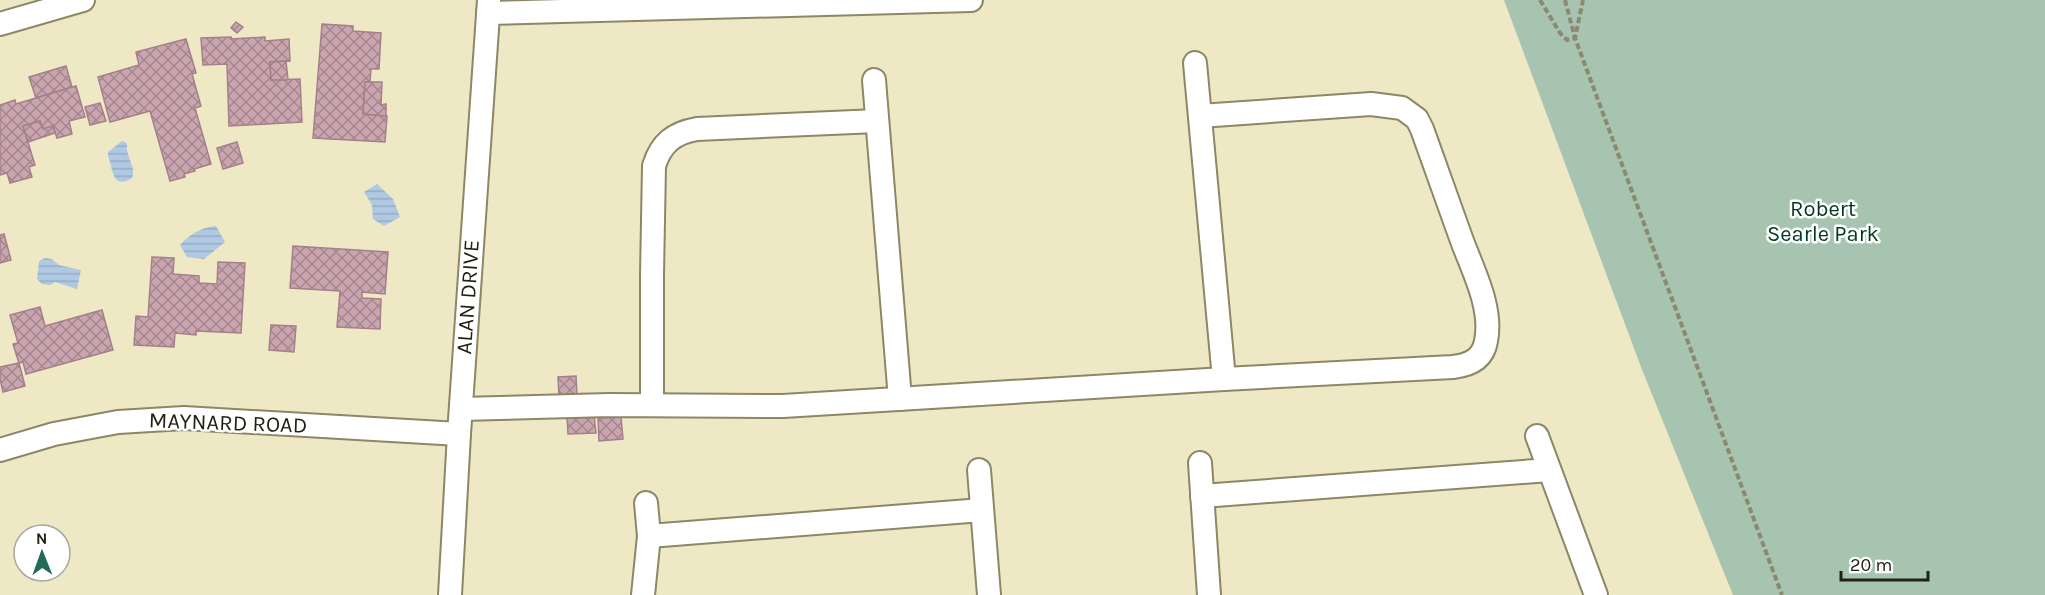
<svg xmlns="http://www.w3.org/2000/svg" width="2045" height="595" viewBox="0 0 2045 595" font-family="Karla,sans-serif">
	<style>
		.park { fill: #a6c4b0 }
		.water { fill: url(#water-rules) }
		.building { fill: url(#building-cross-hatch); stroke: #a3808a; stroke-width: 1.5 }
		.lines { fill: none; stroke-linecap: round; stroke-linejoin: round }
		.minor-casing { stroke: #8d8667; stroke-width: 26 }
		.path { stroke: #8d8870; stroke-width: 4; stroke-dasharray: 6 3; stroke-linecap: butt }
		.minor { stroke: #fff; stroke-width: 22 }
		.labels { text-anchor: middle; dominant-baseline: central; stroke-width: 5; stroke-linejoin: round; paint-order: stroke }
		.park-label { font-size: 22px; fill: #003a1e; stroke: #fff }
		.street-label { font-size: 22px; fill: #222013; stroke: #fff }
	</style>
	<defs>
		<pattern id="water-rules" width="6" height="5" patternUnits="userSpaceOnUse" patternTransform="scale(1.5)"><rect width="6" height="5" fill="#afc9e3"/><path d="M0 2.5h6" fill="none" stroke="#96acc2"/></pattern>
		<pattern id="building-cross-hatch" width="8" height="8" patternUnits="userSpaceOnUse" patternTransform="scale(1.5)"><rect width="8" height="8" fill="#caa5b0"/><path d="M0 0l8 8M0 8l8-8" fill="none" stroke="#a4868e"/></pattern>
	</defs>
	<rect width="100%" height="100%" fill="#efe8c5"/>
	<path class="park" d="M1504,0h541v595h-312l-92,-228z"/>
	<g class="water">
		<path d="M122,141l5,2c-2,14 10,24 5,35 -20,13 -19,-10 -24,-22v-4z"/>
		<path d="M377,184l16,15 7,18 -16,9 -11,-7 -1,-14 -8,-13z"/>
		<path d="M216,226l9,16 -21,17 -17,-2 -7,-12c10,-11 22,-18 36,-19z"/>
		<path d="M45,258l7,1 7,6 22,5 -4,19 -22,-7 -5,3 -8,-1 -5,-5 2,-18z"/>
	</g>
	<g class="building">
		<path d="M236,22l7,5 -6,6 -6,-5z"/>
		<path d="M322,24l31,2v5l28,2 -2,36h-8l-1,13h-5l-2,32 24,2 -2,26 -72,-4z"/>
		<path d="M231,37v2l34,-2v4l24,-2 1,22 -20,1 1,18 29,-1 2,43 -73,4 -2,-62 -24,1 -2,-27z"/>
		<path d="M186,39l10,34 -4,1 9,32 -6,2 16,56 -17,5 1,2 -11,3 1,3 -15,4 -20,-70 -40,11 -12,-45 41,-12 -3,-13z"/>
		<path d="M286,61l2,19h-17l-1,-18z"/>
		<path d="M66,66l6,21 -36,11 -7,-21z"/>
		<path d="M365,82h17l-1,23 5,-1v12l-23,-2z"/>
		<path d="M76,86l9,31 -16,4 3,13 -15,4 -4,-12 -10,3 -3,-8 -17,5 12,39 -6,2 3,10 -22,6 -3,-10 -7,2v-70l15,-5 1,4z"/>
		<path d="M100,103l6,18 -16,4 -5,-18z"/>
		<path d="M40,121l3,8 10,-3 2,7 -27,9 -5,-16z"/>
		<path d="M237,142l6,21 -20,6 -6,-21z"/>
		<path d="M4,234l7,26 -11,3v-28z"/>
		<path d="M293,246l95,6 -3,42 -23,-2v6l19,1 -1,30 -43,-2 3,-36 -50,-3z"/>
		<path d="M152,257l22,1 -1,16 26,2v7l18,1 1,-22 27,1 -4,70 -45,-2v4l-21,-2 -1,14 -40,-2 2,-29 12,1z"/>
		<path d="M40,307l5,19 57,-16 11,40 -87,24 -3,-12 -4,1 -6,-19 5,-1 -8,-28z"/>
		<path d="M271,325l25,1 -2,26 -25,-2z"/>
		<path d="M19,363l6,23 -22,6 -3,-13v-12z"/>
		<path d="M576,376l1,19 -18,2 -1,-20z"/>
		<path d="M594,415l2,18 -28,1 -1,-17z"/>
		<path d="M621,417l2,22 -24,2 -1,-23z"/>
	</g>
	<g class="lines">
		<defs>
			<g id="minor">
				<path d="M488,13l483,-13"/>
				<path d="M0,24l83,-24"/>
				<path d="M1195,63l29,316"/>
				<path d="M874,80l26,319"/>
				<path d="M652,405v-130l2,-109c7,-23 20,-33 43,-37l180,-8"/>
				<path d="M461,409l148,-4 174,1 441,-27 229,-12c17,-2 30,-8 33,-26 7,-34 -14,-72 -25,-103 -13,-36 -26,-72 -39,-109l-5,-10 -15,-11 -31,-4 -171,12"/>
				<path d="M1537,436l59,159"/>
				<path d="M0,450l54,-16 64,-12 66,-4 275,16"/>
				<path d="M1200,463l9,132"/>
				<path d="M979,470l10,125"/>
				<path d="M1202,496l347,-26"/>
				<path d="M649,536l333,-26"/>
				<path d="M450,595l9,-161 30,-434"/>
				<path d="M643,595l6,-59 -3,-33"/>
			</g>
		</defs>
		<use href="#minor" class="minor-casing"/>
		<g class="path">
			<path d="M1540,0l20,33 7,7 8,-2 8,-38"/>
			<path d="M1565,0l10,38 207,557"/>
		</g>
		<use href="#minor" class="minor"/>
	</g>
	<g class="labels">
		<g class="park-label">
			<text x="1823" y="209">Robert<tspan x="1823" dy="25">Searle Park</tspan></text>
		</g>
		<g class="street-label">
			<text transform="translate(468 297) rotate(-86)">ALAN DRIVE</text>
			<text transform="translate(228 423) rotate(2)">MAYNARD ROAD</text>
		</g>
	</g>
	<g transform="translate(42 553) rotate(359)"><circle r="28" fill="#ffffff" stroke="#a7a6a1" stroke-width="1.5"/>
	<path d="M0-4.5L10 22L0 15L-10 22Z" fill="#23695c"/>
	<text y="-9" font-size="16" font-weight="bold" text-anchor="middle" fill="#222013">N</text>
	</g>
	<path d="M1841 571v9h87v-9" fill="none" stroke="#222013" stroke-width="3"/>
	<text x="1850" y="571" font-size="18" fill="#222013" stroke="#ffffff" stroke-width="4.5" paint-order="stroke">20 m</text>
</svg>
